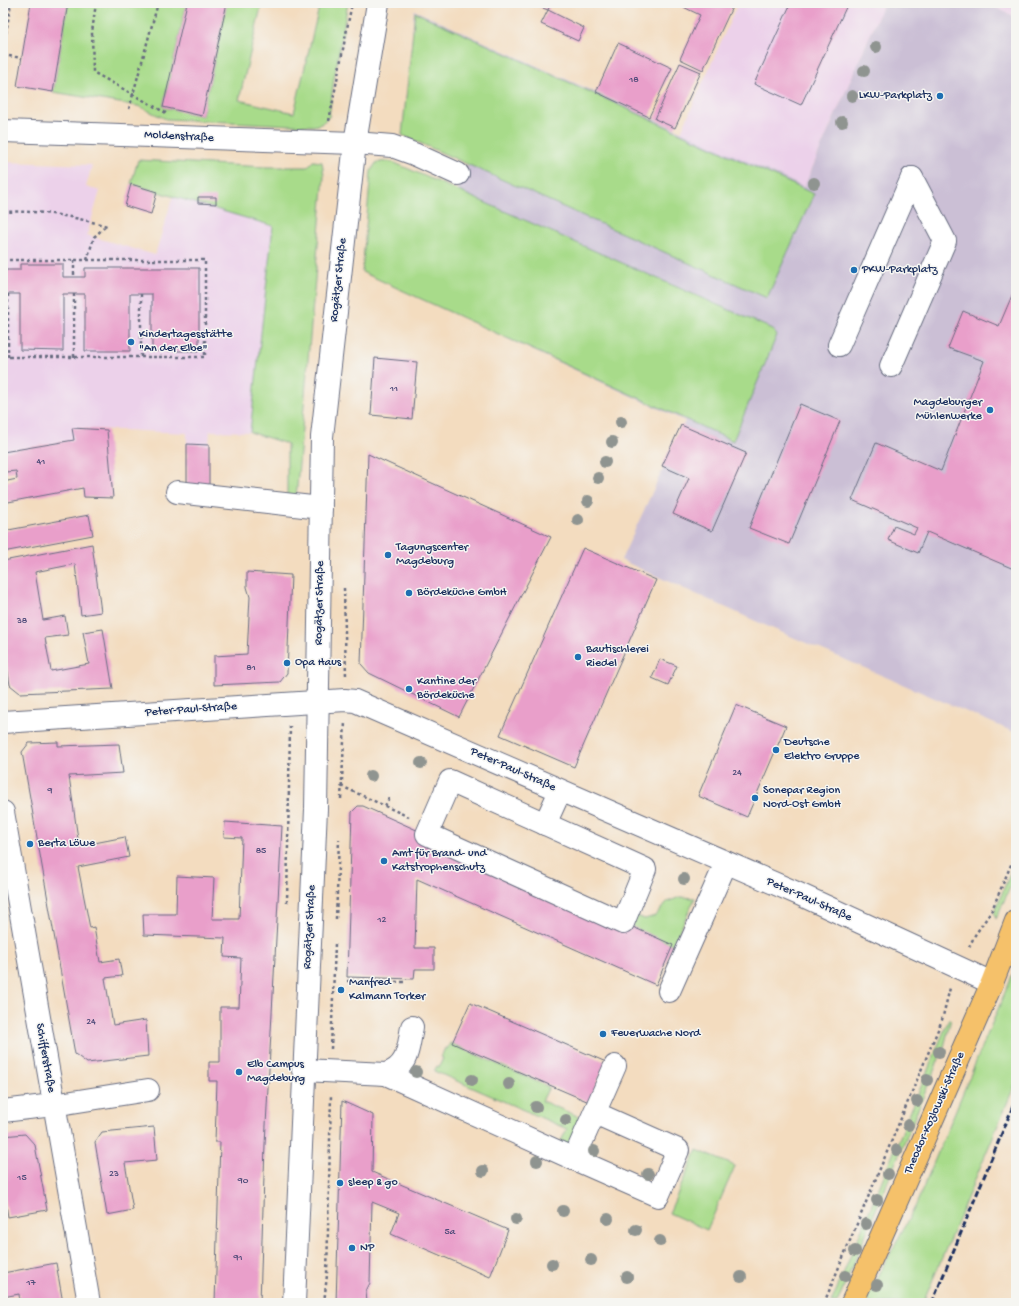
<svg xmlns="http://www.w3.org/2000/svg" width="1019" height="1306" viewBox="0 0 1019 1306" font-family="'Gochi Hand',sans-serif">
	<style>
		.built { fill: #ecd1ea }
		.industrial { fill: #cbbfd5 }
		.green { fill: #a8db8a; stroke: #628574 }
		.building { fill: #e99fca }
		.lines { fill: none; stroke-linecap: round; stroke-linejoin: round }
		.minor-casing { stroke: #676c80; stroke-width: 24 }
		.major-casing { stroke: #676c80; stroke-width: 24 }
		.path { stroke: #676c80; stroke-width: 2.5; stroke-dasharray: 3 3; stroke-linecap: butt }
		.minor { stroke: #fff; stroke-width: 22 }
		.major { stroke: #f5c16b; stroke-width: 22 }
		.rail { stroke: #1b2f5e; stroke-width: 3; stroke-dasharray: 6 3; stroke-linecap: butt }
		.tree { fill: #8f9490 }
		.poi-dot { fill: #1f6fb2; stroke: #f6f6f2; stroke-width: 1.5 }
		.labels { text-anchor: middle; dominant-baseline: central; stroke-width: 3; stroke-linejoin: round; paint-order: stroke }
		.number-label { font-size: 10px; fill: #4e4b79 }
		.poi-label { font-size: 12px; fill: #1b2f5e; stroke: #f6f6f2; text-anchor: start }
		.street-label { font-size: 12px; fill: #1b2f5e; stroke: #f6f6f2 }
	</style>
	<rect width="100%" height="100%" fill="#f6f6f2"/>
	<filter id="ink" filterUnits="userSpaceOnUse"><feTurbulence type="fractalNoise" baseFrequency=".025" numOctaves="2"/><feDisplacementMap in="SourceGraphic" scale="8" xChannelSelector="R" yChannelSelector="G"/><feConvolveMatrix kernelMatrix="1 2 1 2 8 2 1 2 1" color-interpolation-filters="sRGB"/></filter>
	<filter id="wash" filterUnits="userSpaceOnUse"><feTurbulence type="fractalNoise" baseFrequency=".012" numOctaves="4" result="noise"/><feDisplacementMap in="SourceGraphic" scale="16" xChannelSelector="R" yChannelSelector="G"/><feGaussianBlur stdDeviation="0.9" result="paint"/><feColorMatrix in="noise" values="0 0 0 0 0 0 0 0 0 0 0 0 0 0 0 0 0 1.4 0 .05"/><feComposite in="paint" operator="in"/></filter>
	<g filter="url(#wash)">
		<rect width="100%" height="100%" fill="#f3dcbf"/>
		<g class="built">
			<path d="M738,3h146l-80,184 -123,-55z"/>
			<path d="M985,3h31v14z"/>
			<path d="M3,162l89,3 -6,22 14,4 -13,44 68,20 18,-59 100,30 -23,206 -40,-1 -1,14 -22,-1v-11l-114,-5 1,12 -71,12z"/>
		</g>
		<path class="industrial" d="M884,3h101l31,14v716l-254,-109 -141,-64 64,-139 -298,-138 69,-90 12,-31 -63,-28 9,-124 390,177z"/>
		<g class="green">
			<path d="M68,3h119l-24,104 39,9 25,-113h35l-23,97 55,13 26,-110h28l-14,76 -5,38 -8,7 -8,2 -147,-7 -28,-13 -85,-14z"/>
			<path d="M415,12l399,182 -47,104 -365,-163z"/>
			<path d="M138,160l127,7h42l6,-6 9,1 2,14 -28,322h-9v-54l-37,-12 23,-206 -142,-42z"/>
			<path d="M386,161l9,2 375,165 7,7 -44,106 -371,-169 9,-101 5,-8z"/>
			<path d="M1016,859v15l-20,45 -2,-6z"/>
			<path d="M680,897l15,1 -22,47 -50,-22 13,-7 9,3 10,-3 12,-14z"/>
			<path d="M1016,966v116l-93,221h-59l52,-98z"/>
			<path d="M949,1019h2l-7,28 -107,256h-6z"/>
			<path d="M450,1043l99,44 -7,14 40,17 -14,28 -9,-1 8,-16 -133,-58 3,-5 2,1 4,-9 -2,-1 4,-9 2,1z"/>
			<path d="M697,1150l38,16 -28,64 -38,-17z"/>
		</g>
		<g id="blocks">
			<g class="building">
				<path d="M31,3h37l-15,89 -36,-6z"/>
				<path d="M187,3h40l-25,113 -39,-9z"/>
				<path d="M529,3h22l-3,7 36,18 -6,13 -37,-17 7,-14z"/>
				<path d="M675,3h59l-31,67 -23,-11 20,-44z"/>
				<path d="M791,3h57l-47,102 -47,-21z"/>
				<path d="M618,43l54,25 -23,49 -53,-25z"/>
				<path d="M680,63l21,9 -26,56 -20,-9z"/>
				<path d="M131,184l26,8 -6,22 -26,-8z"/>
				<path d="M198,197h18v7l-18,-1z"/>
				<path d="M20,264h43v13h22v-9h114v83h-47v-57h-22v57h-45v-57h-22v57l-43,-1v-56h-17v-24h17z"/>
				<path d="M1016,286v284l-89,-38 -9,21 -30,-13 6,-14 20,8 3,-6 -65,-28 24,-57 65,28 43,-110 -36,-13 15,-37 36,15z"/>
				<path d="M375,358l42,4 -5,57 -41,-4z"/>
				<path d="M800,404l40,17 -51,123 -40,-16z"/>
				<path d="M681,425l65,28 -34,78 -39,-17 16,-36 -27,-12z"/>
				<path d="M72,428l35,2 6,68 -29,-1 -1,-9 -80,15v-21l14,-3 -1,-8 -10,1 -3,-20 71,-12z"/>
				<path d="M187,444l22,1v44h-22z"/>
				<path d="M368,454l183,83 -92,180 -90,-44 -8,-9z"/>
				<path d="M89,515l4,20 -90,17v-21z"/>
				<path d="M92,544l9,68 -20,3 -6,-51 -40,8 8,48 22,-4 3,19 -23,3 6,33 38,-7 -6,-32 20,-3 10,60 -93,4 -10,-8 -7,-43v-81z"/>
				<path d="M583,548l73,32 -82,187 -74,-32z"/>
				<path d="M247,572l44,3 -4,98 -7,9 -66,3v-29l33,-2 3,-57 -3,-10z"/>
				<path d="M660,659l17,7 -9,19 -16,-7z"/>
				<path d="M736,705l50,21 -39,91 -49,-21z"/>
				<path d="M58,742v4l61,-2 4,29 -54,3 10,70 46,-9 4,20 -51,10 12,61 4,-1 6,35 19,-3 3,17 -17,2 8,47 33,-5 2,36 -61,7 -12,-9 -53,-302 7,-9z"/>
				<path d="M358,806h5l310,139 -17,40 -239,-106 -2,69h19v21h-19l-1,10 -67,-2 5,-165z"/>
				<path d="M225,822l57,4 -17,318 -5,159h-45l5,-161h-5l2,-61h-8v-19h11v-55h19l2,-49 -17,-1 1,-19 -81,-3 -1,-21h33l1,-38 37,2 -2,41h27l3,-81 -18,-1z"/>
				<path d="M470,1003l136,59 -17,40 -137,-59z"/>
				<path d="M342,1101l31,14 -1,57 136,58 -18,47 -99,-43 8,-21 -27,-11 -2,81 -4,8 1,12h-31z"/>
				<path d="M154,1127l3,33 -32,3 8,47 -26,5 -12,-73 7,-10z"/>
				<path d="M25,1134l10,11 12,65 -39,7 -5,-31v-50z"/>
				<path d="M56,1263l7,40h-43l-1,-9 -16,3v-24z"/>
			</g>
		</g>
	</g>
	<g filter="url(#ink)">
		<use href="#blocks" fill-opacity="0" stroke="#676c80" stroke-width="1"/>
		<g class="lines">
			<defs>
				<g id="minor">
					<path d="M3,131l352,12 37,3 22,8 44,20"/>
					<path d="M839,345l73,-167"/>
					<path d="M891,366l54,-125 -33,-63"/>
					<path d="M177,492l144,16"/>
					<path d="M3,722l342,-22 10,1 444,193 193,89"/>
					<path d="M450,781l195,88 -22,54 -196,-89z"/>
					<path d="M3,812l86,491"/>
					<path d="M545,824l15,-33"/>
					<path d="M669,991l57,-128"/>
					<path d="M303,1070l83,4c23,-7 22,-27 26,-47"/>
					<path d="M386,1074l188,85 41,-93"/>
					<path d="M3,1111l50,-6 95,-15"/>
					<path d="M574,1159l84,37 20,-46 -83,-37"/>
					<path d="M294,1303l22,-494 6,-372 33,-294 23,-140"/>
				</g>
				<path id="major" d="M852,1303l140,-320 24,-62"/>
			</defs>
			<use href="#minor" class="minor-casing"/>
			<use href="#major" class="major-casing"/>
			<g class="path">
				<path d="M96,3l-4,29 1,40 73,41"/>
				<path d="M3,51l8,-48"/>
				<path d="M3,55l19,3"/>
				<path d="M129,109l29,-106"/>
				<path d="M329,121l23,-118"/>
				<path d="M3,212c37,-2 68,4 104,14"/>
				<path d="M3,260h202v97h-202"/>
				<path d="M74,260v17"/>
				<path d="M87,260l7,-23 12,-11"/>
				<path d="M8,294v63"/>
				<path d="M141,294v63"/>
				<path d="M74,357v-63"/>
				<path d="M344,588l2,89"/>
				<path d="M341,786l68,31"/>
				<path d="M341,799l4,-77"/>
				<path d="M385,806l5,-10"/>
				<path d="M287,903l3,-177"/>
				<path d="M336,919l3,-79"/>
				<path d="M969,947l6,-12 16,-23 25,-59"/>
				<path d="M347,981l57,1"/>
				<path d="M331,1049l4,-105"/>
				<path d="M324,1303l3,-28 4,-181"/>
				<path d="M824,1303l118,-283 8,-32"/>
			</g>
			<use href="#minor" class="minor"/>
			<use href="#major" class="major"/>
			<path class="rail" d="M932,1303l84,-204"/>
		</g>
		<g class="tree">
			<circle cx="876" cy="47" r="6"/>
			<circle cx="864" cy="71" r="6"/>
			<circle cx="852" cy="96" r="6"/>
			<circle cx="842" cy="122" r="6"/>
			<circle cx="814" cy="183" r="6"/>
			<circle cx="621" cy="422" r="6"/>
			<circle cx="612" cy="442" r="6"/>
			<circle cx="605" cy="462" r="6"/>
			<circle cx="598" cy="478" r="6"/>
			<circle cx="588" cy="501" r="6"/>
			<circle cx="578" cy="520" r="6"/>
			<circle cx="421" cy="763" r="6"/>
			<circle cx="371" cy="776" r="6"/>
			<circle cx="684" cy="879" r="6"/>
			<circle cx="939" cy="1052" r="6"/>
			<circle cx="416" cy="1072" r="6"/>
			<circle cx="472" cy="1080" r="6"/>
			<circle cx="927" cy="1080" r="6"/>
			<circle cx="509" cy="1084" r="6"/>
			<circle cx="917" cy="1101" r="6"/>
			<circle cx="536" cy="1107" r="6"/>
			<circle cx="566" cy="1120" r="6"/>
			<circle cx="908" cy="1125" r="6"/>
			<circle cx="897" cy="1150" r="6"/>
			<circle cx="594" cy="1151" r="6"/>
			<circle cx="537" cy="1161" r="6"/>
			<circle cx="483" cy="1171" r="6"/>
			<circle cx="648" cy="1174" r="6"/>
			<circle cx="888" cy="1174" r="6"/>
			<circle cx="877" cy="1200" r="6"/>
			<circle cx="563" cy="1211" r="6"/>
			<circle cx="516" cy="1219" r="6"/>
			<circle cx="608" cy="1219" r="6"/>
			<circle cx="866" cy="1224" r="6"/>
			<circle cx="636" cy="1230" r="6"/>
			<circle cx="660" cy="1241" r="6"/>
			<circle cx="855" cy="1251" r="6"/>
			<circle cx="591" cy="1260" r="6"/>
			<circle cx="552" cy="1264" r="6"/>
			<circle cx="845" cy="1276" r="6"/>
			<circle cx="627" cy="1277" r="6"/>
			<circle cx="741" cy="1277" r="6"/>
			<circle cx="877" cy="1285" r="6"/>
		</g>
	</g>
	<g class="poi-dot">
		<circle cx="940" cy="96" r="4"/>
		<circle cx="854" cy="270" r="4"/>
		<circle cx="131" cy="342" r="4"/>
		<circle cx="990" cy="410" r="4"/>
		<circle cx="388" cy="555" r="4"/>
		<circle cx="409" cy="593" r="4"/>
		<circle cx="578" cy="657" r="4"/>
		<circle cx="287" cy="663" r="4"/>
		<circle cx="409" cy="689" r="4"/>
		<circle cx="776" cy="750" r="4"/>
		<circle cx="755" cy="798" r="4"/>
		<circle cx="30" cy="844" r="4"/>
		<circle cx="384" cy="861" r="4"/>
		<circle cx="341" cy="990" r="4"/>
		<circle cx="603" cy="1034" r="4"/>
		<circle cx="239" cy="1072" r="4"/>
		<circle cx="340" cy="1183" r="4"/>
		<circle cx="352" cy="1248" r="4"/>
	</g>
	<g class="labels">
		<g class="number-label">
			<text x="634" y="80">18</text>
			<text x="394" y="389">11</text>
			<text x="41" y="462">41</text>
			<text x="22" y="621">38</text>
			<text x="251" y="668">81</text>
			<text x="737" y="773">24</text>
			<text x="50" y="791">9</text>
			<text x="261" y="851">85</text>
			<text x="382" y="920">12</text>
			<text x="91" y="1022">24</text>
			<text x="114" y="1174">23</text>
			<text x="22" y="1178">15</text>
			<text x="243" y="1181">90</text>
			<text x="450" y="1232">5a</text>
			<text x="238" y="1258">91</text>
			<text x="31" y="1283">17</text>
		</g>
		<g class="poi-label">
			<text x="932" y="96" text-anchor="end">LKW-Parkplatz</text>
			<text x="862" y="270">PKW-Parkplatz</text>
			<text x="139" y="335">Kindertagesstätte<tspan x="139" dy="14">"An der Elbe"</tspan></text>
			<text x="982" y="403" text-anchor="end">Magdeburger<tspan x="982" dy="14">Mühlenwerke</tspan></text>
			<text x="396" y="548">Tagungscenter<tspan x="396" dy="14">Magdeburg</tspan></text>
			<text x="417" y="593">Bördeküche GmbH</text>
			<text x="586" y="650">Bautischlerei<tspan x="586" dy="14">Riedel</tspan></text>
			<text x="295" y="663">Opa Haus</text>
			<text x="417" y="682">Kantine der<tspan x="417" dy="14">Bördeküche</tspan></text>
			<text x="784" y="743">Deutsche<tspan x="784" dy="14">Elektro Gruppe</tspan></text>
			<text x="763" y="791">Sonepar Region<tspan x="763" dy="14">Nord-Ost GmbH</tspan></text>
			<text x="38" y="844">Berta Löwe</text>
			<text x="392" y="854">Amt für Brand- und<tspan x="392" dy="14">Katstrophenschutz</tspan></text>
			<text x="349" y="983">Manfred<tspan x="349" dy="14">Kalmann Torker</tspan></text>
			<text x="611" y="1034">Feuerwache Nord</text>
			<text x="247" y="1065">Elb Campus<tspan x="247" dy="14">Magdeburg</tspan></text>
			<text x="348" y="1183">sleep &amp; go</text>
			<text x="360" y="1248">NP</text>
		</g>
		<g class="street-label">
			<text transform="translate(179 137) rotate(3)">Moldenstraße</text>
			<text transform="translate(339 280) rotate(-84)">Rogätzer Straße</text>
			<text transform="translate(320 603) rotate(-89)">Rogätzer Straße</text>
			<text transform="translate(191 710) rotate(-4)">Peter-Paul-Straße</text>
			<text transform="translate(513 770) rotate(24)">Peter-Paul-Straße</text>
			<text transform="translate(809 900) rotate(24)">Peter-Paul-Straße</text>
			<text transform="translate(310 927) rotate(-87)">Rogätzer Straße</text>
			<text transform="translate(45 1058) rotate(80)">Schifferstraße</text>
			<text transform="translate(935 1113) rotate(-66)">Theodor-Kozlowski-Straße</text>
		</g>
	</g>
	<rect width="1019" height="1306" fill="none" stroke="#f6f6f2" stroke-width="16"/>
</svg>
